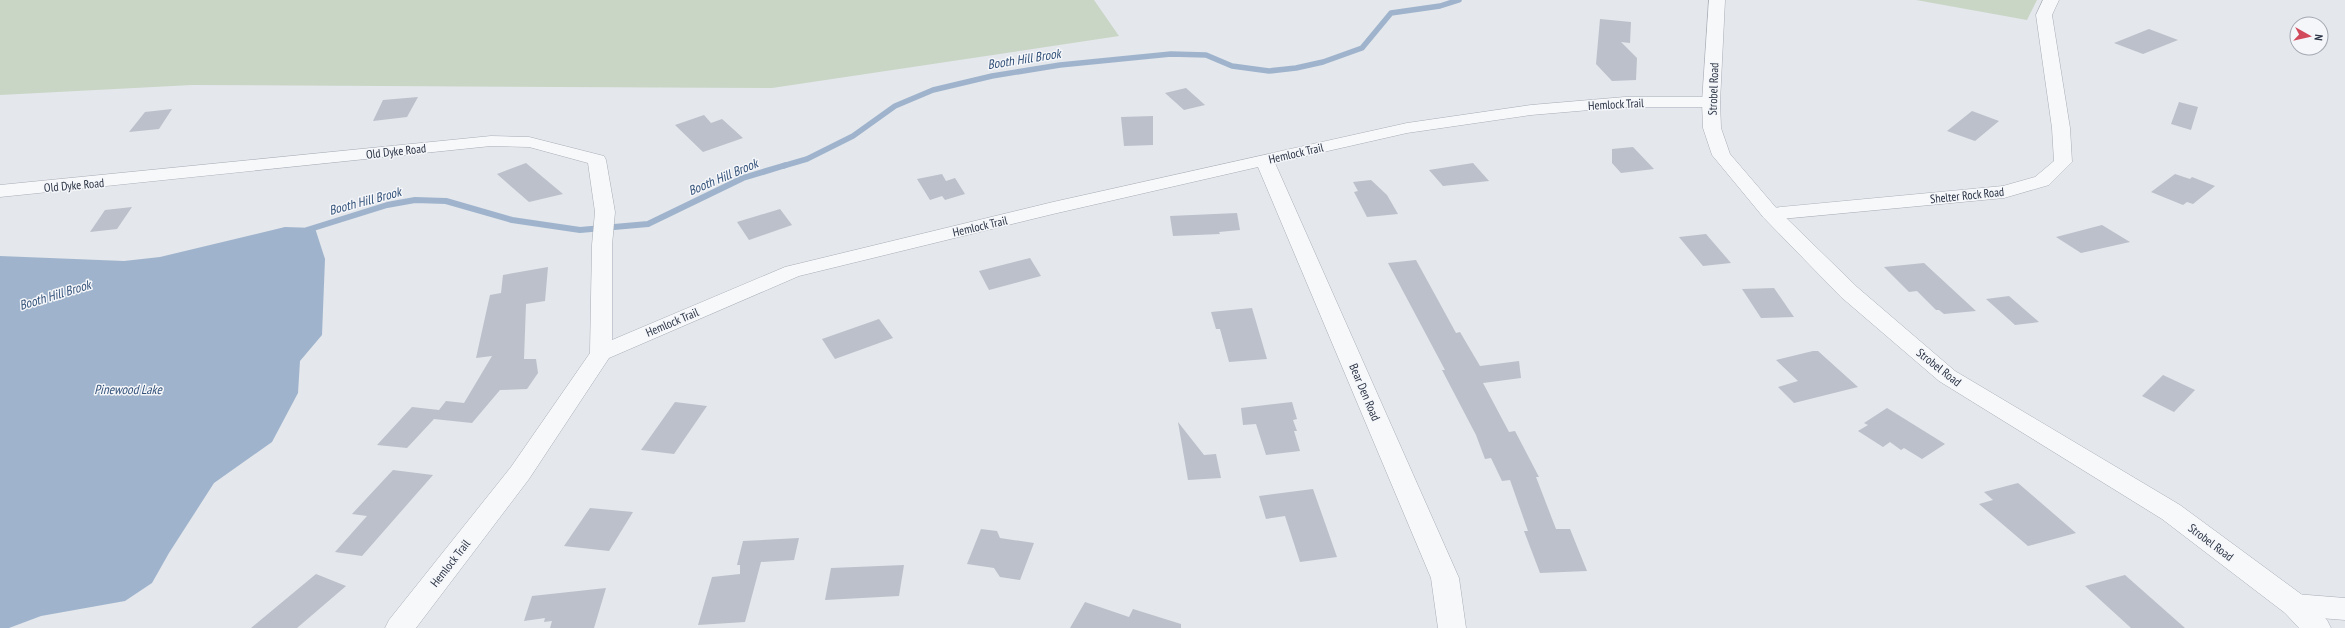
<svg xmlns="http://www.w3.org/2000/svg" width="2345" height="628" viewBox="0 0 2345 628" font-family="'PT Sans Narrow',sans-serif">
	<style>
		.green { fill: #c9d6c5 }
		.water { fill: #9fb4cc }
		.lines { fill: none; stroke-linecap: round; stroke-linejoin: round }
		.stream-far1 { stroke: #9fb4cc; stroke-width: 5.5 }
		.stream { stroke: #9fb4cc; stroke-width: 6 }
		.building { fill: #bbc0ca }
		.minor-casing { stroke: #a9aeb7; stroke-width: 1 }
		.tertiary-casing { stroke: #a9aeb7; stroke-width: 1 }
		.minor { fill: #f7f8fa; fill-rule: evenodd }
		.tertiary { fill: #f7f8fa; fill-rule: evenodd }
		.labels { text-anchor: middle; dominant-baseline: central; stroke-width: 3; stroke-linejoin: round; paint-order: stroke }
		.street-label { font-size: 12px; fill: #2b3445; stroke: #f4f6f9 }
		.water-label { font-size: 13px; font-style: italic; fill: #34527a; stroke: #f4f6f9 }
	</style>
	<rect width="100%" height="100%" fill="#e4e7ec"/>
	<g class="green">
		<path d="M0,0h1094l25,36 -347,52 -580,-3 -192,10z"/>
		<path d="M1916,0h121l-10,20z"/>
	</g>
	<path class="water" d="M285,227l30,1 10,31 -3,76 -22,26 -2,32 -26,49 -58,41 -45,70 -17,30 -27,18 -84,15 -32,12h-9v-372l124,5 36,-4z"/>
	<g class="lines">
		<path class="stream-far1" d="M783,166l24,-7 46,-23 42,-30 38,-16 59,-14 68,-11 111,-11 35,1 26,11 37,5 27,-3 27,-6 39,-14 29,-35 49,-7 19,-6"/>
		<path class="stream" d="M307,230l80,-25 28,-5 31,1 66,19 68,10 68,-6 95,-46 43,-13"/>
	</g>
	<g class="building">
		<path d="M1600,19l31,3 -1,21 -9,-1 16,16 -1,22 -24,1 -16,-17z"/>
		<path d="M2149,29l29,11 -35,14 -29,-11z"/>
		<path d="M1186,88l19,17 -21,5 -19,-17z"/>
		<path d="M418,97l-11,20 -34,4 10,-21z"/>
		<path d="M2179,102l19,5 -7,23 -20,-6z"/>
		<path d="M172,109l-13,20 -30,3 16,-20z"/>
		<path d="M1972,111l27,10 -24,20 -28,-10z"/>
		<path d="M704,115l7,8 11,-4 21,19 -40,14 -28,-27z"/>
		<path d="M1153,116v29l-29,1 -3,-29z"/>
		<path d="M1633,147l21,22 -33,4 -9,-10v-14z"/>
		<path d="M526,163l37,31 -34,8 -32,-28z"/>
		<path d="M1473,163l16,18 -46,5 -14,-16z"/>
		<path d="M942,174l4,7 9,-3 10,16 -20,6 -3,-4 -12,4 -13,-21z"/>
		<path d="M2175,174l15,5 2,-2 23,9 -22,18 -6,-2 -4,3 -32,-13z"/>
		<path d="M1371,180l16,15 11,19 -31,3 -13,-25 4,-1 -5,-9z"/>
		<path d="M132,207l-15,22 -27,3 15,-22z"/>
		<path d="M780,209l12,16 -43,15 -12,-18z"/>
		<path d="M1237,213l3,17 -21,2 1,2 -47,2 -3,-20z"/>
		<path d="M2102,225l28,17 -49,11 -25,-16z"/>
		<path d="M1706,234l25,29 -28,3 -24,-29z"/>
		<path d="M1030,258l11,18 -52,14 -10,-19z"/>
		<path d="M1416,260l40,73 4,-1 20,34 39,-5 2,17 -38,5 26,49 6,-1 24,46h-3l20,52h14l17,42 -47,2 -16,-42h4l-18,-51 -8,1 -11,-23 -6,1 -9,-24 -34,-65h3l-57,-107z"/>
		<path d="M1924,263l52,48 -32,3 -5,-4h-3l-19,-19 -8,1 -25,-25z"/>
		<path d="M548,267l-3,34 -19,3 -2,55h12l2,14 -11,16 -27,1 -28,33 -38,-4 -27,29 -30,-3 35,-38 27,3 7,-9 18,2 28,-47 -16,2 14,-63 11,-2 2,-18z"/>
		<path d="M1774,288l20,29 -33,1 -19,-29z"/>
		<path d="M2009,296l30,26 -24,3 -29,-26z"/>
		<path d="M1252,308l15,51 -38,3 -9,-33h-4l-5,-17z"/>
		<path d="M879,319l14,19 -58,21 -13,-20z"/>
		<path d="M1813,351h5l40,36 -64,16 -16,-16 20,-6 -22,-21z"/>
		<path d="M2163,375l32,15 -21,22 -32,-16z"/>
		<path d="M675,402l32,4 -33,48 -33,-4z"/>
		<path d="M1292,402l5,17 -4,1 4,11h-3l6,20 -34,4 -10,-31 -13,1 -2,-17z"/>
		<path d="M1887,408l58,36 -23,15 -18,-11 -3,2 -11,-8 -7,5 -25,-16 10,-6 -4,-2z"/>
		<path d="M1178,422l26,33 12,-1 5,24 -33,2z"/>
		<path d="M393,470l40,5 -71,81 -27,-4 32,-36 -15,-2z"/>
		<path d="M2018,483l58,50 -48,13 -49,-42 14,-4 -9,-8z"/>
		<path d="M1313,489l24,68 -37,5 -15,-46 -19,3 -7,-23z"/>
		<path d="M590,508l43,4 -24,39 -45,-5z"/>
		<path d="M981,529l16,2 3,7 34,5 -14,37 -20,-3 -6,-9 -27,-4z"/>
		<path d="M799,538l-5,22 -33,2 -16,60 -47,3 14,-48 28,-3v-9h-3l6,-24z"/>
		<path d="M904,565l-5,31 -74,4 6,-32z"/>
		<path d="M316,574l30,12 -49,42h-46z"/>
		<path d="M2125,575l60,53h-54l-46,-42z"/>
		<path d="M606,588l-12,40h-44l2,-7 -8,1 1,-4 -21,3 8,-25z"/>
		<path d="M1085,602l44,15 4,-8 48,15v4h-111z"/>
	</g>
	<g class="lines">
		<defs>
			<g id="minor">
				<path d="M2043,0h16l-7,15 18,113 2,34 -23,23 -45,13 -233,22 -7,-2 -3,-4 3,-4 7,-2 232,-22 32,-9 19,-16 -2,-33 -16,-113z"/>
				<path d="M1625,97h86l6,1 3,4 -3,4 -6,1h-86l-94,8 -124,18 -132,30 184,415 7,50h-28l-7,-50 -173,-411 -205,47 -254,62 -190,82 -80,121 -113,149h-31l4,-8 122,-153 79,-114 2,-108 3,-33 -7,-49 -59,-16 -38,-1 -491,51v-12l491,-49 38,1 75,19 2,4 9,52 -3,33v95l173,-73 268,-65 354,-79 124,-18z"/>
				<path d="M2295,594l50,4v22l-50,-4 -10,-3 -4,-8 4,-8z"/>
			</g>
			<path id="tertiary" d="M1709,0h16l-5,102 1,26 9,26 48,56 79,77 98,84 225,134 125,92 22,23 4,8h-32l-14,-15 -123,-94 -223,-138 -98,-84 -77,-79 -52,-63 -9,-27 -1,-26z"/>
		</defs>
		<use href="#minor" class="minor-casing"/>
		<use href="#tertiary" class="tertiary-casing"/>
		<use href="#minor" class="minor"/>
		<use href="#tertiary" class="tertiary"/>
	</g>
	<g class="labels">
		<g class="street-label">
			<text transform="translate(1713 89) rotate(-88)">Strobel Road</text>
			<text transform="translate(1616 104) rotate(-3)">Hemlock Trail</text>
			<text transform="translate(396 151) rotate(-6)">Old Dyke Road</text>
			<text transform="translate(1296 153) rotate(-13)">Hemlock Trail</text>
			<text transform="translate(74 185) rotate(-5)">Old Dyke Road</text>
			<text transform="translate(1967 195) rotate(-6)">Shelter Rock Road</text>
			<text transform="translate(980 226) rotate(-13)">Hemlock Trail</text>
			<text transform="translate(672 322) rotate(-23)">Hemlock Trail</text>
			<text transform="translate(1939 367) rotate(38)">Strobel Road</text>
			<text transform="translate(1365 392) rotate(67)">Bear Den Road</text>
			<text transform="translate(2211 542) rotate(37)">Strobel Road</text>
			<text transform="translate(450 563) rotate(-52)">Hemlock Trail</text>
		</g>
		<g class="water-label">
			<text transform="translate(1024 59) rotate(-9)">Booth Hill Brook</text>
			<text transform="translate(723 177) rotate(-23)">Booth Hill Brook</text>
			<text transform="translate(365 201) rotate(-15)">Booth Hill Brook</text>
			<text transform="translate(55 295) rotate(-17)">Booth Hill Brook</text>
			<text x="128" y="389">Pinewood Lake</text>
		</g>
	</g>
	<g transform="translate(2309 36) rotate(98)"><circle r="19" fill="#f4f6f9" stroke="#a4a8b1"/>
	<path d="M0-3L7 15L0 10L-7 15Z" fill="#d1495b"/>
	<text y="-6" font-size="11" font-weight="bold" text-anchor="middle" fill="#2b3445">N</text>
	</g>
</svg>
